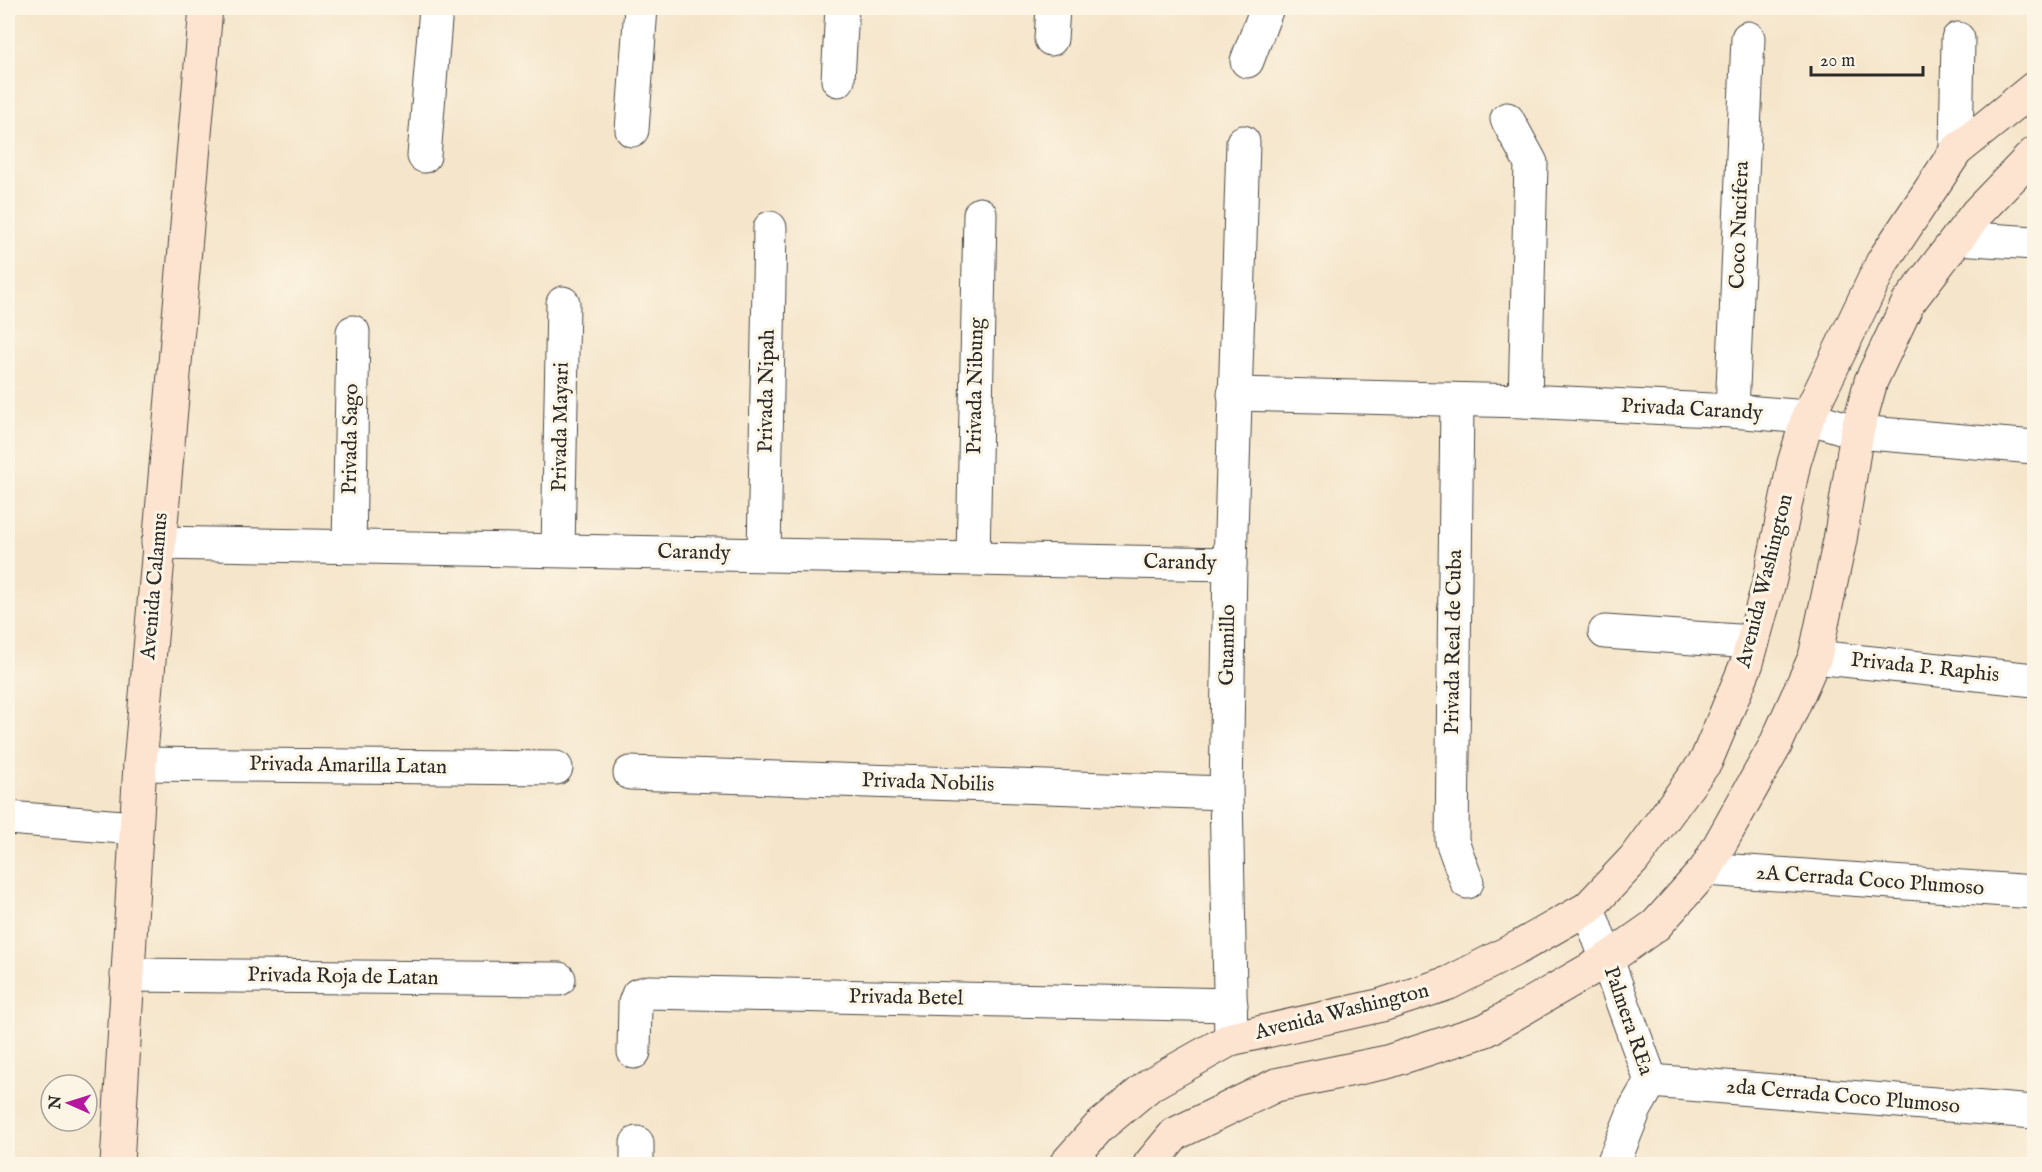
<svg xmlns="http://www.w3.org/2000/svg" width="2042" height="1172" viewBox="0 0 2042 1172" font-family="'IM FELL English',serif">
	<style>
		.lines { fill: none; stroke-linecap: round; stroke-linejoin: round }
		.street-casing { stroke: #494743; stroke-width: 35 }
		.secondary-casing { stroke: #494743; stroke-width: 35 }
		.street { stroke: #fff; stroke-width: 33 }
		.secondary { stroke: #fde4d0; stroke-width: 33 }
		.labels { text-anchor: middle; dominant-baseline: central; stroke-width: 6; stroke-linejoin: round; paint-order: stroke }
		.street-label { font-size: 21px; fill: #2b2b2b; stroke: #fcf5e5 }
	</style>
	<rect width="100%" height="100%" fill="#fcf5e5"/>
	<filter id="ink" filterUnits="userSpaceOnUse"><feTurbulence type="fractalNoise" baseFrequency=".0167" numOctaves="2"/><feDisplacementMap in="SourceGraphic" scale="12" xChannelSelector="R" yChannelSelector="G"/><feConvolveMatrix kernelMatrix="1 2 1 2 8 2 1 2 1" color-interpolation-filters="sRGB"/></filter>
	<filter id="wash" filterUnits="userSpaceOnUse"><feTurbulence type="fractalNoise" baseFrequency=".008" numOctaves="4" result="noise"/><feDisplacementMap in="SourceGraphic" scale="24" xChannelSelector="R" yChannelSelector="G"/><feGaussianBlur stdDeviation="1.35" result="paint"/><feColorMatrix in="noise" values="0 0 0 0 0 0 0 0 0 0 0 0 0 0 0 0 0 1.4 0 .05"/><feComposite in="paint" operator="in"/></filter>
	<g filter="url(#wash)">
		<rect width="100%" height="100%" fill="#f5e5ca"/>
	</g>
	<g filter="url(#ink)">
		<g class="lines">
			<defs>
				<g id="street">
					<path d="M1051,39l2,-31"/>
					<path d="M1247,61l20,-53"/>
					<path d="M838,80l4,-72"/>
					<path d="M1507,119l24,44 -6,238"/>
					<path d="M632,130l9,-122"/>
					<path d="M1956,151l2,-112"/>
					<path d="M424,156l12,-148"/>
					<path d="M1958,238l76,5"/>
					<path d="M1234,394l291,7 207,10 76,6 49,15 177,15"/>
					<path d="M1457,400l-5,441 15,41"/>
					<path d="M1732,411l16,-373"/>
					<path d="M158,543l1072,21"/>
					<path d="M349,546l4,-214"/>
					<path d="M558,550l5,-247"/>
					<path d="M764,554l6,-326"/>
					<path d="M973,558l7,-344"/>
					<path d="M1605,632l148,10"/>
					<path d="M1815,657l219,23"/>
					<path d="M140,764l416,4"/>
					<path d="M630,773l596,20"/>
					<path d="M8,818l127,10"/>
					<path d="M1706,869l328,23"/>
					<path d="M1588,908l63,173 -16,28 -22,55"/>
					<path d="M127,975l432,4"/>
					<path d="M1231,1039l-5,-246 4,-229 13,-422"/>
					<path d="M634,1052l1,-49 3,-8 11,-3 582,13"/>
					<path d="M1651,1081l383,31"/>
					<path d="M637,1164v-21"/>
				</g>
				<g id="secondary">
					<path d="M117,1164l23,-400 66,-756"/>
					<path d="M1066,1164l33,-37 52,-43 80,-45 151,-34 67,-22 72,-37 67,-38 46,-49 72,-98 41,-98 23,-84 24,-116 14,-46 75,-156 73,-110 78,-63"/>
					<path d="M1150,1164l25,-30 101,-49 111,-23 99,-32 122,-71 48,-34 50,-56 69,-123 40,-89 25,-117 17,-108 14,-51 37,-78 69,-90 57,-59"/>
				</g>
			</defs>
			<use href="#street" class="street-casing"/>
			<use href="#secondary" class="secondary-casing"/>
			<use href="#street" class="street"/>
			<use href="#secondary" class="secondary"/>
		</g>
	</g>
	<g class="labels">
		<g class="street-label">
			<text transform="translate(1740 225) rotate(-88)">Coco Nucifera</text>
			<text transform="translate(976 386) rotate(-89)">Privada Nibung</text>
			<text transform="translate(767 391) rotate(-89)">Privada Nipah</text>
			<text transform="translate(1692 410) rotate(3)">Privada Carandy</text>
			<text transform="translate(561 427) rotate(-89)">Privada Mayari</text>
			<text transform="translate(351 439) rotate(-89)">Privada Sago</text>
			<text transform="translate(694 553) rotate(1)">Carandy</text>
			<text transform="translate(1180 563) rotate(1)">Carandy</text>
			<text transform="translate(1765 581) rotate(-76)">Avenida Washington</text>
			<text transform="translate(155 586) rotate(-85)">Avenida Calamus</text>
			<text transform="translate(1454 642) rotate(-89)">Privada Real de Cuba</text>
			<text transform="translate(1228 645) rotate(-89)">Guamillo</text>
			<text transform="translate(1925 668) rotate(6)">Privada P. Raphis</text>
			<text transform="translate(348 766) rotate(1)">Privada Amarilla Latan</text>
			<text transform="translate(928 783) rotate(2)">Privada Nobilis</text>
			<text transform="translate(1870 881) rotate(4)">2A Cerrada Coco Plumoso</text>
			<text transform="translate(343 977) rotate(1)">Privada Roja de Latan</text>
			<text transform="translate(906 998) rotate(1)">Privada Betel</text>
			<text transform="translate(1342 1012) rotate(-14)">Avenida Washington</text>
			<text transform="translate(1628 1021) rotate(71)">Palmera REa</text>
			<text transform="translate(1843 1097) rotate(5)">2da Cerrada Coco Plumoso</text>
		</g>
	</g>
	<rect width="2042" height="1172" fill="none" stroke="#fcf5e5" stroke-width="30"/>
	<g transform="translate(69 1103) rotate(273)"><circle r="28" fill="#fcf5e5" stroke="#a8a49b" stroke-width="1.5"/>
	<path d="M0-4.5L10 22L0 15L-10 22Z" fill="#b5179e"/>
	<text y="-9" font-size="16" font-weight="bold" text-anchor="middle" fill="#2b2b2b">N</text>
	</g>
	<path d="M1811 66v9h112v-9" fill="none" stroke="#2b2b2b" stroke-width="3"/>
	<text x="1820" y="66" font-size="18" fill="#2b2b2b" stroke="#fcf5e5" stroke-width="4.5" paint-order="stroke">20 m</text>
</svg>
